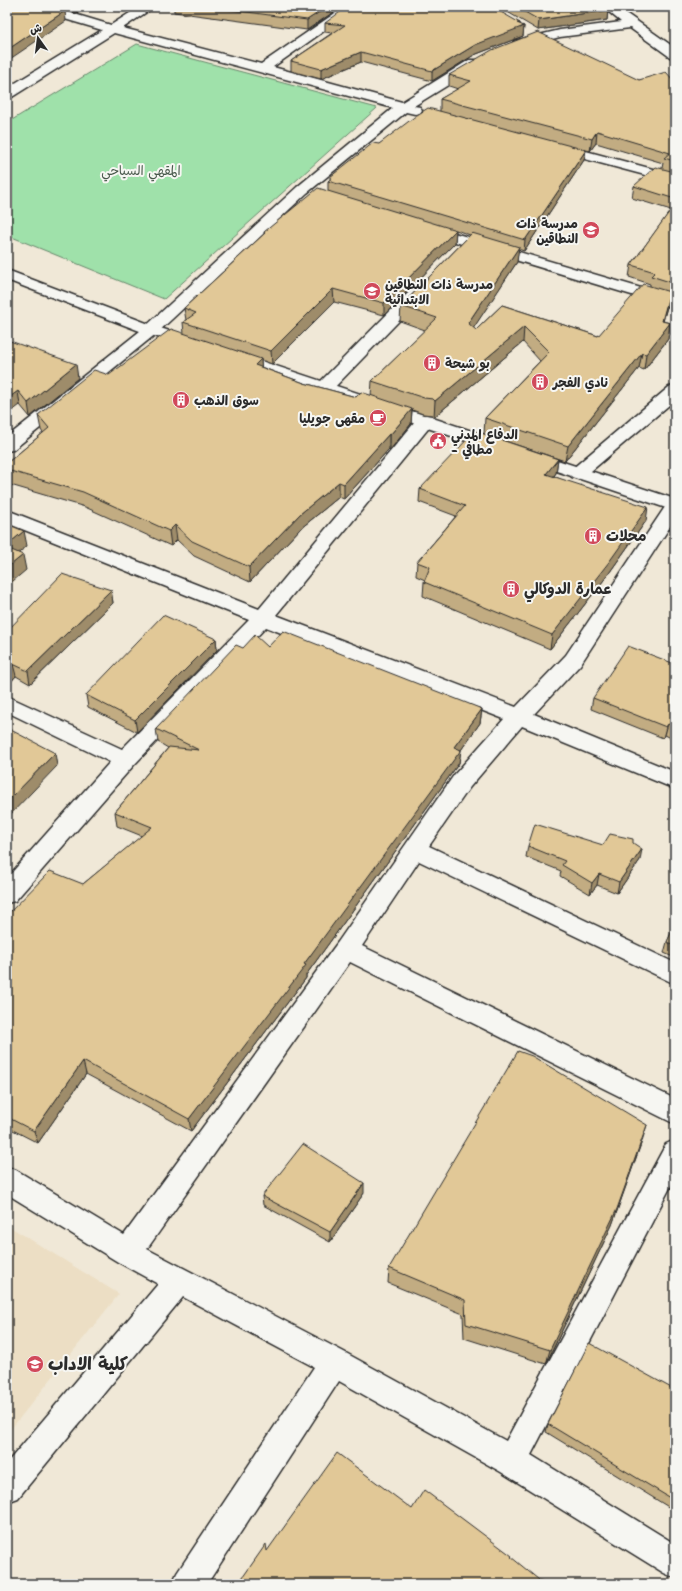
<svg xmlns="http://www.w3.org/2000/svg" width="682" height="1591" viewBox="0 0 682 1591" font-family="'Shantell Sans','Playpen Sans Arabic',sans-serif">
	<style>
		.built { fill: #ecdec4 }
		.green { fill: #9fe1aa; stroke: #65866a }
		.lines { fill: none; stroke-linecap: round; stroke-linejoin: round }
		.minor-casing { stroke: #2b2b2b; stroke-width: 3 }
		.trunk-casing { stroke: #2b2b2b; stroke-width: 3 }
		.minor { fill: #f6f6f2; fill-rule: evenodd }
		.trunk { fill: #f6f6f2; fill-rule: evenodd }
		.wall { fill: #c2ac82; stroke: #2b2b2b; fill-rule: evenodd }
		.shaded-wall { fill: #9e8c6a; stroke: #2b2b2b }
		.building { fill: #e1c897; stroke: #2b2b2b }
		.labels { text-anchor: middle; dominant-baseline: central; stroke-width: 4; stroke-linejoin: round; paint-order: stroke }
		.far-park-label { font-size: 13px; fill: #48584b; stroke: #f6f6f2 }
		.far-poi-label { font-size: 13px; font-weight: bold; fill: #2b2b2b; stroke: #f6f6f2; text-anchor: start }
		.poi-label { font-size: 15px; font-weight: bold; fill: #2b2b2b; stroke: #f6f6f2; text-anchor: start }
		.near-poi-label { font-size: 18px; font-weight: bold; fill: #2b2b2b; stroke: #f6f6f2; text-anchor: start }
	</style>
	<rect width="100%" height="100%" fill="#f0e8d7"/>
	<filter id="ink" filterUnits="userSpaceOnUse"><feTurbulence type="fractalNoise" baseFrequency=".025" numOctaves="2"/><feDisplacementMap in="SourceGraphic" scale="8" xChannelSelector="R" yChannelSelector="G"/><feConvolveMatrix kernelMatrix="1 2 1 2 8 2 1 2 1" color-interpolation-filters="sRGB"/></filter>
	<g filter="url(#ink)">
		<path class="built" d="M7,1225l112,69 -112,140z"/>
		<path class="green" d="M137,44l240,64 -213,191 -157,-64v-112z"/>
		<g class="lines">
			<defs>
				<g id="minor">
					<path d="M32,7h19l60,18 28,-18h15l-31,21 138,36 83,-57h14l-85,60 129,35 67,-42h10l1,3 -1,3 -65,40 6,1 2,3 -2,3 -5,1 -9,-2 -99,81 -150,140 -144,117 -6,1v-14l138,-110 152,-140 96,-79 -279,-75 -102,64 -5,1v-10l95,-58 -68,-20z"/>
					<path d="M603,7h14l58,41v10l-5,-1 -40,-29 -70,9 -42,11 -4,-1 -2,-3 2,-3 46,-11 61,-8z"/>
					<path d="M556,143l119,32v8l-124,-33 -2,-3 2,-3z"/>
					<path d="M427,225l248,73v10l-253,-76 -2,-3 2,-3z"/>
					<path d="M422,283l6,2 2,3 -2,3 -97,100 -6,1 -6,-1 -2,-4 2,-4 97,-98z"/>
					<path d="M675,386v14l-91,77 -6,2 -6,-2 -3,-4 3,-4 97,-82z"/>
					<path d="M426,415l6,1 3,4 -3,4 -156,191 240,92 50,-52 103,-154 6,-2v20l-95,146 -46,49 141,58v17l-153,-63 -52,61 -41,59 246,117v21l-256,-123 -57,85 313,153v25l-325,-162 -203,287 197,103 162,89 160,-297 9,-4v38l-144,277 144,89v34l-11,-5 -163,-101 -162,-91 -132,203h-35l5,-11 137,-206 -131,-70 -165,201 -11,4v-39l151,-179 -40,-22 -111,-68v-27l9,3 108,65 214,-293 116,-167 50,-56 -238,-92 -133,139 -118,135 -8,2v-25l103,-116 -103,-50v-16l115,53 127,-129 -242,-97v-13l252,99 161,-193z"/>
				</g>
				<g id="trunk">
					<path d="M7,270l150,57 41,13 2,3 -2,3 -6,2 -47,-15 -138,-53z"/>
					<path d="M234,352l271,90 3,4 -3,4 -6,1 -6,-1 -265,-89 -2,-4 2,-4z"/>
					<path d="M530,451l145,48v12l-151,-51 -3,-4 3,-4z"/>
				</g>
			</defs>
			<use href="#minor" class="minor-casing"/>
			<use href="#trunk" class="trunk-casing"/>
			<use href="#minor" class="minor"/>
			<use href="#trunk" class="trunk"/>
		</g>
		<g class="wall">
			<path d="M56,7h30l-9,6z"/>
			<path d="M174,7h167l-34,23 -133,-18z"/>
			<path d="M499,7h106l3,3 -1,10 -69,10z"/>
			<path d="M325,23h195v2l4,1 -1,10 -49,19 -42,26 -71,-19 -40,17 -30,-8v-10l41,-28 -7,-1z"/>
			<path d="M449,75l190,5 36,2v196l-5,17h-1l-2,12 -4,14 7,2 -2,16 -24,31 -5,-2 -74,93 -81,-27 1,-16 55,-57 -17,-19 -89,75 -2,-2 -9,-1 -11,-4 -1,14 -21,26 -1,-1 -45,50 -5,-2 -39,32 -50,53 -56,-26 -17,-16 -6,6 -86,-39 -78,-23v-21l36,-30 -2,-3 -3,-15 146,-81 -1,-12 3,-2 -2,-12 80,-74v-2l64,-41v-10l2,-1v-3l49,-33 61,-33v-12l18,-10 -9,-3zM596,143l67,20 -1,5 -28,18 -2,12 39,12 -40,55 -2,12 21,7v2l-52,50 -96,-31 -26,25 -3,-2 44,-66 1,-13 6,2 60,-91 2,-10 4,1zM456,230l14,5 -69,71 -1,15 25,9 -53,51 -1,15 -15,1 -52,-14 -43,-16v-7l11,4 62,-62 50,13 71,-72z"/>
			<path d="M7,340l71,38 -48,39 -10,-12z"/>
			<path d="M558,459l-2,14 -2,3 92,45 -39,55 -57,73 -127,-53 1,-14 1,-2 -9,-4 1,-14 39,-46 -37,-14 1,-13z"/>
			<path d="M111,590l2,13 -83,81 -14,-8 -9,10v-55z"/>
			<path d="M216,639l1,11 -80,82 -49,-25 -2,-12z"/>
			<path d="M268,647l214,62 -2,14 -19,27 -2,13 -153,212v3l-115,153 -105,-57 -48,69 -31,-16v-212l76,-31 59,-48 -25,-10 -2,-14 53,-64 -10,-6 -2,-13 87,-81z"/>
			<path d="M675,664v76l-10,-5 -2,3 -72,-29 2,-11z"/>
			<path d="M633,843l7,17 -23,33 -20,-8 -7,9 -30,-18 1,-5 -35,-14 2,-11 75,-1z"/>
			<path d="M675,924v34l-11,-5 3,-11z"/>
			<path d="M642,1141l-30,84 -66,139 -82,-26 -1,-24 -75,-31 1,-15z"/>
			<path d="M364,1193l-34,49 -67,-37 -1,-9z"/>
			<path d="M675,1390v121l-129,-79 2,-8z"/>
		</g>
		<g class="shaded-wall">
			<path d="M76,7h10l-9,6z"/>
			<path d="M327,7h14l-34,23v-10z"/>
			<path d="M608,10l-1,10 -69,10 1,-10z"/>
			<path d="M65,11l1,10 -59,40v-11z"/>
			<path d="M517,23h3v5l4,-2 -1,10 -49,19 -42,26v-10l43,-26z"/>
			<path d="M361,52v10l-40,17v-10z"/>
			<path d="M597,131l-1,12 -6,8 2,-12z"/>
			<path d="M586,150l-2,10 -60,91 1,-11z"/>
			<path d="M456,230l-1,13 -71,72v-12z"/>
			<path d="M519,247l-2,15 -50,76 1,-15z"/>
			<path d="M675,274v4l-5,17 3,-12z"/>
			<path d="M333,289l1,13 -62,62 -1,-13z"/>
			<path d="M670,292l-3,15 -8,29 3,-15z"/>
			<path d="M670,323l-2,16 -24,31 2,-16z"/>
			<path d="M524,327l-1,15 -89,75 1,-16z"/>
			<path d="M642,353l-3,15 -74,93 3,-15z"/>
			<path d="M261,359l1,15 -7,-9z"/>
			<path d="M76,364l2,14 -48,39 -2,-14z"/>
			<path d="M18,391l2,14 -13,10v-16z"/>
			<path d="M412,409l-1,15 -21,26v-15z"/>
			<path d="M389,434v15l-45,50v-15z"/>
			<path d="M558,459l-2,14 -11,14 1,-13z"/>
			<path d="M339,482v15l-39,32 -50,53 -1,-15 51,-53z"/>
			<path d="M648,507l-2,14 -39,55 -57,73 2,-14z"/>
			<path d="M175,525l2,15 -6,6 -2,-15z"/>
			<path d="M24,531l3,15 -19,16 -1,-3v-14z"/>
			<path d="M23,555l3,15 -19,16v-18z"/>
			<path d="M111,590l2,13 -83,81 -2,-13z"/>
			<path d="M216,639l1,11 -80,82 -2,-12z"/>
			<path d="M13,664l3,12 -9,10v-16z"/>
			<path d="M482,709l-2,14 -19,27 -2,13 -153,212v3l-115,153 -2,-12 115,-155 150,-217z"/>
			<path d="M668,724l-3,11 -2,3 3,-11z"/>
			<path d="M55,753l2,13 -50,52v-16z"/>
			<path d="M642,849l-2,11 -23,33 2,-11z"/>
			<path d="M599,874l-2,11 -7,9 2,-11z"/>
			<path d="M83,1061l3,13 -48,69 -4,-12z"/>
			<path d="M647,1125l-5,16 -30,84 -66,139 4,-14z"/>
			<path d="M364,1183v10l-34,49v-10z"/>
		</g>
		<g class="building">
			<path d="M7,7h42l16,4 -58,39z"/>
			<path d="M209,7h118l-20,13z"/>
			<path d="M347,7h145l28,16h-3l7,3 -49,19 -43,26 -71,-19 -40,17 -30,-8 54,-36 -20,-2z"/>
			<path d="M516,7h89l3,3 -69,10z"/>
			<path d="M538,32l101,48 27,-8 9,10v79l-11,-3 6,-5 -73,-22 -5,8 -152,-40 31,-18 -22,-6 43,-25z"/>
			<path d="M428,108l158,42 -61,90 -197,-59 4,-3 -2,-1 43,-34 6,1 38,-29z"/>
			<path d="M655,167l20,5v27l-41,-13z"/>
			<path d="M318,188l138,42 -72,73 -51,-14 -62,62 -88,-29 13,-9 -12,-5 81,-75 -1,-1z"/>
			<path d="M675,204v70l-2,9 -22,-7 4,-4 -24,-7z"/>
			<path d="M472,233l47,14 -51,76 8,7 26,-25 96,31 45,-52 27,8 -8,29 8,2 -24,31 -4,-1 -74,93 -83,-28 64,-66 -25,-25 -89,74 -2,-2 -9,-1 -52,-17 65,-63 -36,-12z"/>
			<path d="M171,329l90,30 -6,6 49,18 52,14 5,-5 51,17 -22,26 -1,-1 -45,50 -5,-2 -39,32 -51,53 -57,-26 -17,-16 -6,6 -86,-39 -76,-22v-7l42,-35 -11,-13 56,-45 15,5z"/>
			<path d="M7,340l69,24 -48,39 -10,-12 -11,8z"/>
			<path d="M475,431l83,28 -12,15 102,33 -39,55 -57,73 -128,-53 6,-15 -13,-5 48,-56 -45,-17z"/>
			<path d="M7,524l17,7 -17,14z"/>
			<path d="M7,548l16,7 -16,13z"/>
			<path d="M62,574l49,16 -83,81 -15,-7 -6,6v-39z"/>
			<path d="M163,615l53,24 -81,81 -49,-25z"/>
			<path d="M283,631l199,78 -28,38 7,3 -157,214 2,1 -117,154 -106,-58 -49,70 -27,-14v-202l43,-44 33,13 69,-57 -37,-15 54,-65 30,3 -43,-21 80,-84 7,3 12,-13 13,12z"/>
			<path d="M628,646l47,18v63l-7,-3 -2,3 -73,-29z"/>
			<path d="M7,729h2l46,24 -48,49z"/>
			<path d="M535,824l68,21 7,-11 23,5v4l9,6 -23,33 -20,-8 -7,9 -30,-18 3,-4 -37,-15z"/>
			<path d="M675,924v22l-8,-4z"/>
			<path d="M518,1051l14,5 115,69 -30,84 -67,141 -84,-26 -1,-24 -76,-32z"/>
			<path d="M303,1144l61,39 -34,49 -68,-36z"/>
			<path d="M589,1343l86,47v111l-127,-77z"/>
			<path d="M337,1453l75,56 12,-19 88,66 -1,1 33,27h-306l28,-40 1,7z"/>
		</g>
	</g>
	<defs>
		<symbol id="school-disc" viewBox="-11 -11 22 22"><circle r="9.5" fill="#d1495b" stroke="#f6f6f2"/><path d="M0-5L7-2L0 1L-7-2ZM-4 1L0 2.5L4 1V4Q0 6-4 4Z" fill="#fff"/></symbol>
		<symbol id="building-disc" viewBox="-11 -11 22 22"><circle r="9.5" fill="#d1495b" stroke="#f6f6f2"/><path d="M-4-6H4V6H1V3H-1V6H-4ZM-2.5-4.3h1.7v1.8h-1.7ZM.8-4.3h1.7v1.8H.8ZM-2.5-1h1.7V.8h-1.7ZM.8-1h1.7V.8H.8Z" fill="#fff"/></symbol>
		<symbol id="cafe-disc" viewBox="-11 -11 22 22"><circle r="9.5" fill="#d1495b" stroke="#f6f6f2"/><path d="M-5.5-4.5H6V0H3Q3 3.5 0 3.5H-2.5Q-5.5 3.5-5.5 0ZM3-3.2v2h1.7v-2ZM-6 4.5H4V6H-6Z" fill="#fff"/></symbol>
		<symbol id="civic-disc" viewBox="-11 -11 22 22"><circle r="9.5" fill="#d1495b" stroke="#f6f6f2"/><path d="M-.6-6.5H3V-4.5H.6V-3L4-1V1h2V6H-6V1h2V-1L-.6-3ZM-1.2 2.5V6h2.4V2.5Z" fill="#fff"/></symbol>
		<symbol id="university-disc" viewBox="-11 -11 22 22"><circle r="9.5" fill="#d1495b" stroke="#f6f6f2"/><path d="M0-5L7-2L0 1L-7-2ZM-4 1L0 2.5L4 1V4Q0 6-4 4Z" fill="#fff"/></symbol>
	</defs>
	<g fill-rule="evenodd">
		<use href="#school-disc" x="581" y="220" width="20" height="20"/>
		<use href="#school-disc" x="362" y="281" width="20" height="20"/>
		<use href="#building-disc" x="422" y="353" width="20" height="20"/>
		<use href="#building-disc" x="530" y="372" width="20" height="20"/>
		<use href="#building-disc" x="171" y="390" width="20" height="20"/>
		<use href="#cafe-disc" x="368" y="408" width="20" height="20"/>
		<use href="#civic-disc" x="428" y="431" width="20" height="20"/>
		<use href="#building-disc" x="583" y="526" width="20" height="20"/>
		<use href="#building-disc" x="501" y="579" width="20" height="20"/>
		<use href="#university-disc" x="25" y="1354" width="20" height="20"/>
	</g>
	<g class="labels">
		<g class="far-park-label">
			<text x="141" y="170">المقهي السياحي</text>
		</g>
		<g class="far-poi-label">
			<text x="578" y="223" text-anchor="end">مدرسة ذات<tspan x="578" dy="15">النطاقين</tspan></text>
			<text x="385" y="284">مدرسة ذات النطاقين<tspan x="385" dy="15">الابتدائية</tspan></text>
			<text x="445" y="363">بو شيحة</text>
			<text x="553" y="382">نادي الفجر</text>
			<text x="194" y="400">سوق الذهب</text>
			<text x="365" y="418" text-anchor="end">مقهى جويليا</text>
			<text x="451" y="434">الدفاع المدني<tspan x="451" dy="15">- مطافي</tspan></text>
		</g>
		<g class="poi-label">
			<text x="606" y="536">محلات</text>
			<text x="524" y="589">عمارة الدوكالي</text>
		</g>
		<g class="near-poi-label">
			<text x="48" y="1364">كلية الاداب</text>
		</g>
	</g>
	<rect width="682" height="1591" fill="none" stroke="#f6f6f2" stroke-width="24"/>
	<rect x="12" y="12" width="658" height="1567" fill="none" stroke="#2b2b2b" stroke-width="1.5" filter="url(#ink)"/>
	<g transform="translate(38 38) rotate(346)" stroke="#f6f6f2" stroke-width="3" paint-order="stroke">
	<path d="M0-3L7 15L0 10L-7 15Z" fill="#2b2b2b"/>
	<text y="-6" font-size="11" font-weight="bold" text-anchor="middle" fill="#2b2b2b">ش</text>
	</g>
</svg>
